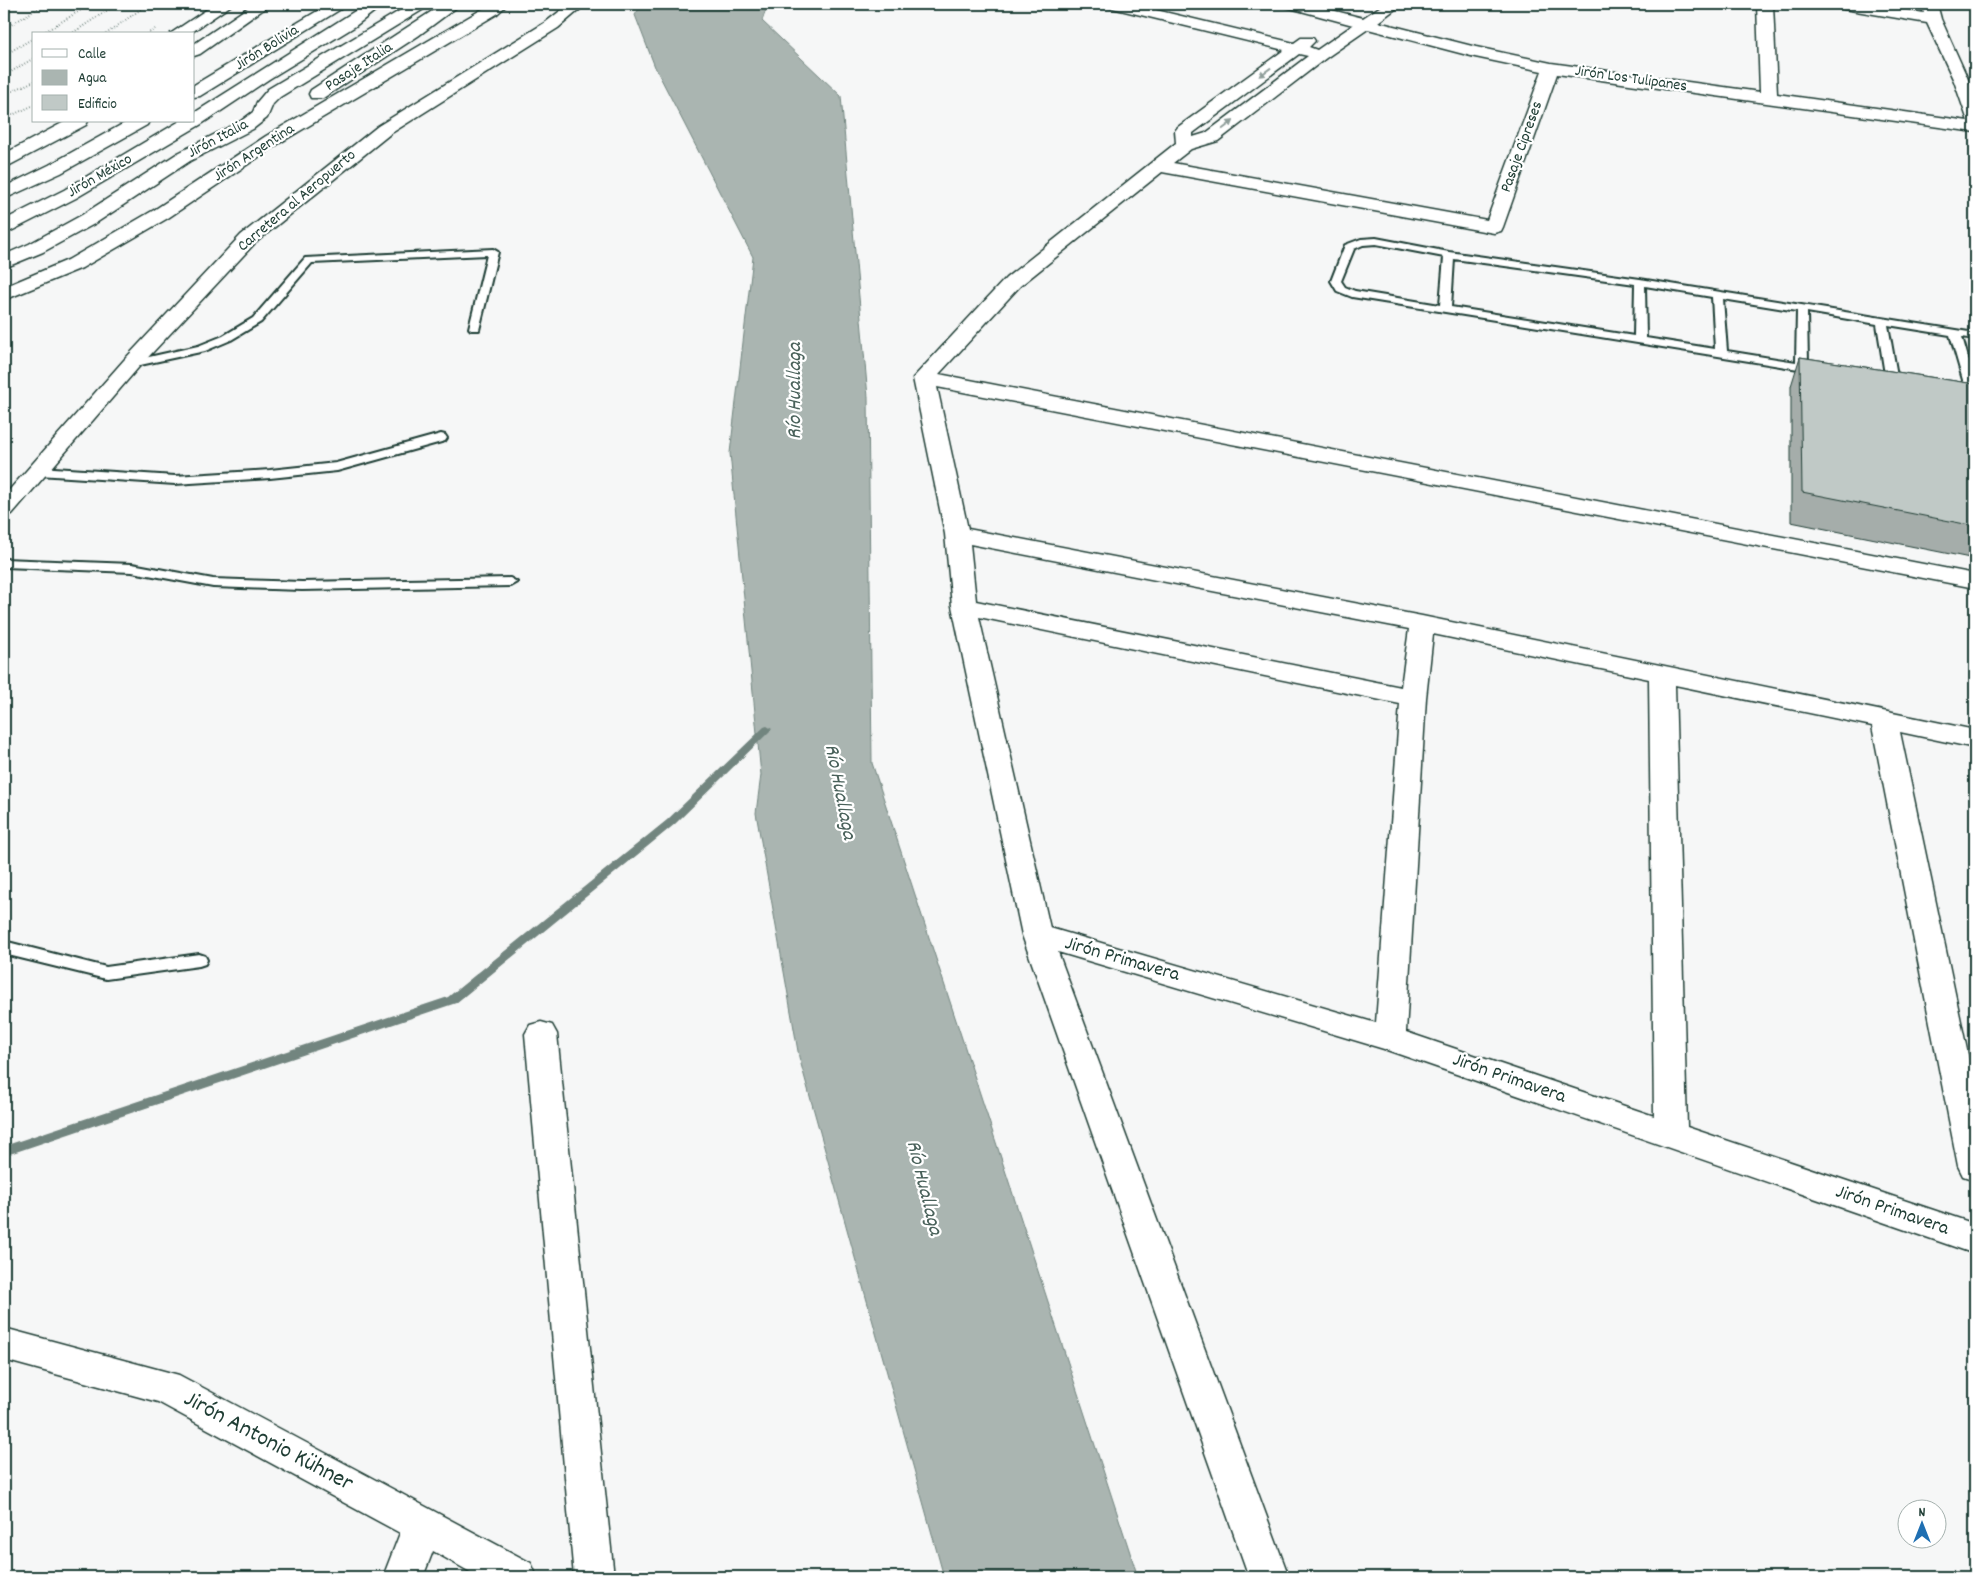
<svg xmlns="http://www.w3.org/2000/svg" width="1979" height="1581" viewBox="0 0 1979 1581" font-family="Dekko,sans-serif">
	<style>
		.water { fill: #aab5b1; stroke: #72857f }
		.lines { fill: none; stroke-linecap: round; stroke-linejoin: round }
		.stream { fill: #72857f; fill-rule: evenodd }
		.lane-casing { stroke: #1f3d34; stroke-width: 4 }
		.street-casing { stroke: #1f3d34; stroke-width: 3 }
		.primary-casing { stroke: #1f3d34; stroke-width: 3 }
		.path { stroke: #1f3d34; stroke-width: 2; stroke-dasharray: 0.5 2.5; stroke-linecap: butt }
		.lane { fill: #fff; fill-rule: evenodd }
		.street { fill: #fff; fill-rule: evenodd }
		.primary { fill: #fff; fill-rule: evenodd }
		.wall { fill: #a5adaa; stroke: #1f3d34 }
		.building { fill: #c0c9c6; stroke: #1f3d34 }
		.oneway { fill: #8f9e9a }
		.labels { text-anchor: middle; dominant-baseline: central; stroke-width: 4.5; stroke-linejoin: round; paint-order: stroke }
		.far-street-label { font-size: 16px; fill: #1f3d34; stroke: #fff }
		.street-label { font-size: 20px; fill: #1f3d34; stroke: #fff }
		.water-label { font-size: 21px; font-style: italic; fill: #49615a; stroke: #fff }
		.near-street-label { font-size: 24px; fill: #1f3d34; stroke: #fff }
	</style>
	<rect width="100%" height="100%" fill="#f6f7f7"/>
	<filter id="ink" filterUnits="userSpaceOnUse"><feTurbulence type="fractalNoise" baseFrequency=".02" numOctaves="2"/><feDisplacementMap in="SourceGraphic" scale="10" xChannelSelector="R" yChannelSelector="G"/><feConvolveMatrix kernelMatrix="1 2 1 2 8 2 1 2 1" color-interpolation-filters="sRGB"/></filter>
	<g filter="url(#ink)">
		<path class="water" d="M642,4h126l-6,17 79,75 27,301 4,366 266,814h-194l-145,-520 -43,-244 5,-38 -31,-322 23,-196 -98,-190 -20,-52z"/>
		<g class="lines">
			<path class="stream" d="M767,726l5,3 -2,2 -95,93 -219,179 -452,153v-10l444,-149 219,-177 97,-93z"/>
			<defs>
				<g id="lane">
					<path d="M1376,238l73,14 191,27 335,54v6l-13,-2 13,45v15l-6,-1 -2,-2 -17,-59 -62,-10 10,56 -6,3 -6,-3 -9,-57 -70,-12 1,52 13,3 2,2 -2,2 -4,1 -465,-75 -15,-6 -6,-10 14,-36 16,-6zM1376,244l68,13 -4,48 -85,-14 -10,-4 -4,-6 13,-32 9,-4zM1454,259l181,25 -1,52 -183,-29zM1645,286l67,11 3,52 -69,-11zM1723,299l74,12 -1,51 -69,-11z"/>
					<path d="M493,249l5,3 -19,78h-8l-2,-2 18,-73 -175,8 -51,59 -30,18 -26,11 -74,16 -6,-3 6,-3 67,-15 25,-10 30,-18 52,-60z"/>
					<path d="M441,434l4,1 2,3 -2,3 -108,30 -67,7 -95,6 -136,-9 -6,-4 6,-4 136,9 95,-6 66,-7z"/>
					<path d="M4,559l128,5 81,15 89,3 208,-4 7,4 -7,4 -208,4 -89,-3 -81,-15 -128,-5z"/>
					<path d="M4,941l102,26 93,-13 6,2 2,4 -2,4 -6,2 -93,13 -102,-25z"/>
				</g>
				<g id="street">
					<path d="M215,4h18l-44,30h-19z"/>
					<path d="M253,4h18l-71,50 -6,2v-12z"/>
					<path d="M329,4h18l-3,3 -144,89 -6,1v-12z"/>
					<path d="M366,4h18l-30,23 -85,52 -69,46 -124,73 -65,33 -7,2v-13l60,-30 116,-69h14v-8z"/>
					<path d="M411,4h19l-3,3 -147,90 -7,7 -6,14 -14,11 -63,32 -94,62 -53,29 -39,16v-13l25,-11 53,-29 96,-62 63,-32 12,-9 4,-10 11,-13z"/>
					<path d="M443,4h18l-43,32 -95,62h-12l-2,-4 2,-4z"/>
					<path d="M491,4h17l-11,10 -219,130 -110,74 -86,50 -78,32v-13l64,-27 86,-50 112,-74z"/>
					<path d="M1105,4h27l9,2 3,-2h19l-7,6 138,33 7,-5h12l2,3 -6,6 8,3 36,-25 -67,-18 -3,-3h25l55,14 21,-14h18l-24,18 98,25 75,16 209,29 -3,-88h16l4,90 191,27 -14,-40 -27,-58 -83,-14 -5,-2 -3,-3h34l54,9 -3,-9h16l4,15 34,76v37l-418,-58 -54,153 -2,4 -7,2 -332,-61 -142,114 -81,88 1036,200v14l-1038,-201 31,142 454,87 553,114v18l-75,-16 75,356v92l-12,-4 -5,-10 -86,-440 -197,-41 12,442 288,97v30l-591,-205 -326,-97 231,625h-40l-227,-642 -70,-329 -7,-72 -32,-156 93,-100 170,-135 -1,-12 3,-4 106,-77 -176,-43zM1368,29l107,28 67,14 -55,149 -314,-57 18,-14 27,-8 108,-83zM1299,54l9,2 -102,77 -13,4v-4zM970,544l439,85 -8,58 -425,-86zM979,617l421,87 -24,319 -326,-95zM1433,634l216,45 5,437 -248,-84 20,-334z"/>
					<path d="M66,121h22l-2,4 -76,40 -6,1v-12z"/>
					<path d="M128,121h21l-2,4 -86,48 -57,26v-12l45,-22z"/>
					<path d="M541,1022l11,3 5,9 57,543h-40l-49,-543 5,-9z"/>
					<path d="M4,1328l175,47 352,188 6,14h-58l-46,-26 -10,26h-40l17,-44 -242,-131 -154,-42z"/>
				</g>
				<path id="primary" d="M569,4h17l-28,24 -168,106 -135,109 -117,125 -126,146 -8,2v-20l120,-136 117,-125 137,-109 168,-104z"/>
			</defs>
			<use href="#lane" class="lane-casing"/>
			<use href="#street" class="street-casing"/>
			<use href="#primary" class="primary-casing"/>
			<g class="path">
				<path d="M4,5l2,-1"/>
				<path d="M4,29l41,-25"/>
				<path d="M41,34l50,-30"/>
				<path d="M71,34l46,-30"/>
				<path d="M106,34l42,-30"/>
				<path d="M147,34l8,-5"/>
				<path d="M4,55l30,-17"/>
				<path d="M4,76l30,-18"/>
				<path d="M4,95l30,-14"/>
				<path d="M4,119l30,-14"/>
			</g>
			<use href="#lane" class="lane"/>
			<use href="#street" class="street"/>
			<use href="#primary" class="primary"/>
		</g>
		<path class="wall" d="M1800,357l175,27v175l-184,-37v-136z"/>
		<path class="building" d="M1800,357l175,27v142l-173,-34z"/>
		<defs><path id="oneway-solid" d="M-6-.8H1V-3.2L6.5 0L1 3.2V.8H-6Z" transform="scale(1.25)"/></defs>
		<g class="oneway">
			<use href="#oneway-solid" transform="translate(1265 72) rotate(144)"/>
			<use href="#oneway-solid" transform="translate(1228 125) rotate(-37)"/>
		</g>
	</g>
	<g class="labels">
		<g class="far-street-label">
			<text transform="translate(267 48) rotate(-32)">Jirón Bolivia</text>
			<text transform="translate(359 67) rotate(-33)">Pasaje Italia</text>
			<text transform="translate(1631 79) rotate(8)">Jirón Los Tulipanes</text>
			<text transform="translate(218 139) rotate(-28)">Jirón Italia</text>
			<text transform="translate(1522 147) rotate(-70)">Pasaje Cipreses</text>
			<text transform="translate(254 153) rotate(-33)">Jirón Argentina</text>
			<text transform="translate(100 176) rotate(-30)">Jirón México</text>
			<text transform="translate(297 201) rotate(-40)">Carretera al Aeropuerto</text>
		</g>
		<g class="street-label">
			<text transform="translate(1122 960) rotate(16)">Jirón Primavera</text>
			<text transform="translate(1509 1079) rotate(19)">Jirón Primavera</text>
			<text transform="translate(1892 1211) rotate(19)">Jirón Primavera</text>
		</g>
		<g class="water-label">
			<text transform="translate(796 391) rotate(-90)">Río Huallaga</text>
			<text transform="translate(839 792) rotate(79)">Río Huallaga</text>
			<text transform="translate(923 1188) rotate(76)">Río Huallaga</text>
		</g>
		<g class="near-street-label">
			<text transform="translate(268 1442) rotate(28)">Jirón Antonio Kühner</text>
		</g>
	</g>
	<rect width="1979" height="1581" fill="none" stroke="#fff" stroke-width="20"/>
	<rect x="10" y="10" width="1959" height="1561" fill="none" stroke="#1f3d34" stroke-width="2" filter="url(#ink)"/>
	<rect x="32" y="32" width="162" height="90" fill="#ffffff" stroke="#a5b1ae"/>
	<rect x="42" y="49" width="25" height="8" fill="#ffffff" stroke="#a5b1ae"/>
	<text x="78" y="58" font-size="15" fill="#1f3d34">Calle</text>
	<rect x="42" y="70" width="25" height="15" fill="#aab5b1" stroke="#a5b1ae"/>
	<text x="78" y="82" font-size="15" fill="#1f3d34">Agua</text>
	<rect x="42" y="95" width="25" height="15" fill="#c0c9c6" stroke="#a5b1ae"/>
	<text x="78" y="108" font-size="15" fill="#1f3d34">Edificio</text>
	<g transform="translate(1922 1524)"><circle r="24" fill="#ffffff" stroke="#a5b1ae"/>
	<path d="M0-4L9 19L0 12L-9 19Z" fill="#1f6fb2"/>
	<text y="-8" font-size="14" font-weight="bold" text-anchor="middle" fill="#1f3d34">N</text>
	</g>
</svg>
